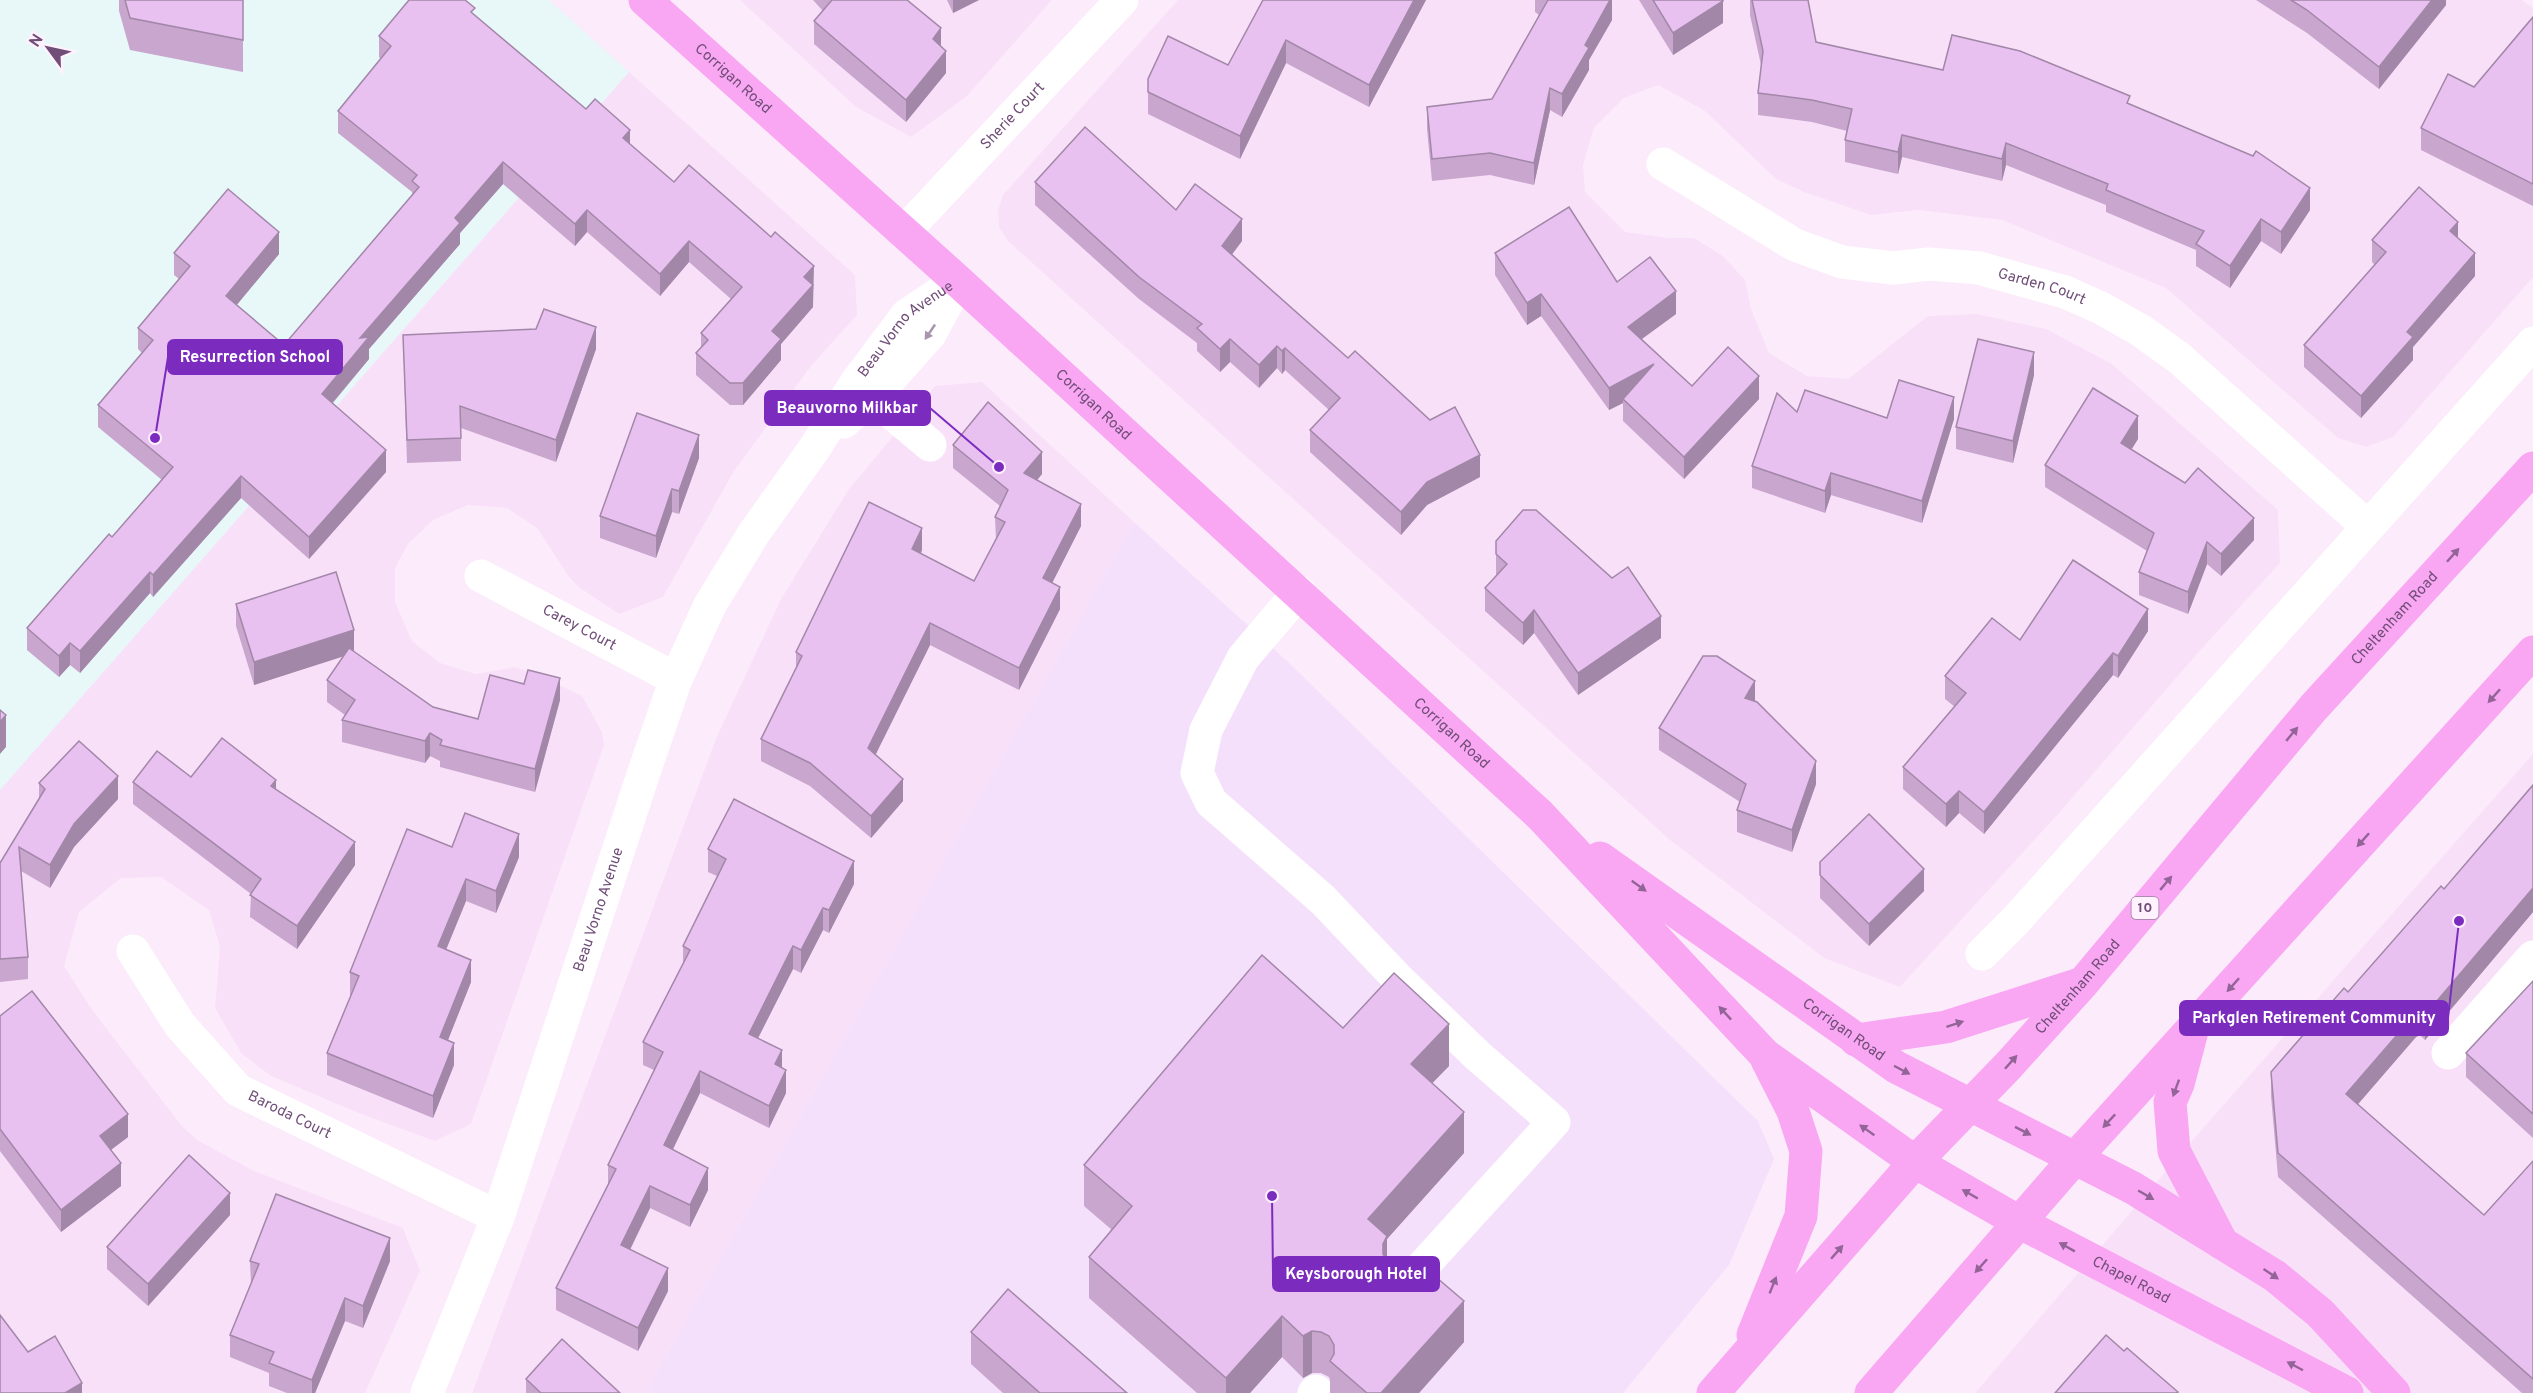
<svg xmlns="http://www.w3.org/2000/svg" width="2533" height="1393" viewBox="0 0 2533 1393" font-family="Overpass,sans-serif">
	<style>
		.residential { fill: #f9e0f9 }
		.commercial { fill: #f5e0fc }
		.education { fill: #e8f8f9 }
		.lines { fill: none; stroke-linecap: round; stroke-linejoin: round }
		.minor { stroke: #fff; stroke-width: 33 }
		.major { stroke: #f9a6f3; stroke-width: 33 }
		.wall { fill: #c8a6ce }
		.shaded-wall { fill: #a287a8 }
		.building { fill: #e8c1f0; stroke: #a287a8; stroke-width: 1.5 }
		.oneway { fill: #a995ae }
		.oneway2 { fill: #926497 }
		.labels { text-anchor: middle; dominant-baseline: central; stroke-width: 6; stroke-linejoin: round; paint-order: stroke }
		.shield { fill: #fff2fe; stroke: #9b7fa0; stroke-width: 1.5 }
		.shield-label { font-size: 14px; font-weight: bold; fill: #704e78 }
		.street-label { font-size: 15px; fill: #704e78; stroke: #fff2fe }
		.leader { fill: none; stroke: #7b2cbf; stroke-width: 2 }
		.callout-dot { fill: #7b2cbf; stroke: #fff2fe; stroke-width: 2 }
		.callout { fill: #7b2cbf; stroke: #7b2cbf; stroke-width: 2 }
		.callout-label { font-size: 16px; text-anchor: middle; font-weight: bold; fill: #fff }
	</style>
	<rect width="100%" height="100%" fill="#fcecfb"/>
	<g class="residential">
		<path d="M0,0h549l306,275 2,40 -46,51 -77,105 -71,126 -44,17 -39,-26 -11,-11 -32,-49 -30,-20 -39,-3 -35,15 -25,24 -13,24v34l17,39 28,22 36,11 39,-7 21,7 46,22 20,36 2,13 -133,379 -36,17 -74,-27 -90,-38 -30,-23 -26,-45 5,-61 -11,-37 -48,-33 -40,1 -42,34 -15,54 29,45 88,114 16,15 57,31 149,57 17,43 -55,122h-365z"/>
		<path d="M740,0h312l-85,96 -56,41 -55,-30z"/>
		<path d="M1178,0h1344l11,8v269l-140,160 -27,10 -28,-9 -172,-150 -164,-68 -84,-10 -47,5 -67,-23 -28,-13 -71,-68 -47,-26 -34,13 -30,30 -11,37 2,27 40,40 44,6h25l29,18 22,24 6,29 18,44 38,23 41,3 80,-63 49,-2 69,15 66,35 166,146 2,53 -84,92 -137,158 -159,174 -76,-29 -154,-118 -662,-599 -9,-14 -1,-16 5,-16z"/>
		<path d="M982,382l152,140 -486,865 6,6h-182l245,-657 64,-137 68,-110 86,-103z"/>
		<path d="M2533,754v639h-558l229,-266z"/>
	</g>
	<path class="commercial" d="M1134,522l151,137 473,462 16,38 -45,106 -106,128h-969l-6,-6z"/>
	<path class="education" d="M0,0h549l80,72 -629,718z"/>
	<g class="lines">
		<g class="minor">
			<path id="s1" d="M1663,164l132,81 47,17 51,6 36,-4 50,4 86,24 36,16 39,22 39,28 189,169"/>
			<path id="s2" d="M904,232l218,-232"/>
			<path d="M856,383l74,62"/>
			<path d="M844,422l37,-33 49,-55 27,-50"/>
			<path id="s3" d="M481,576l195,103"/>
			<path d="M1299,592l-56,66 -37,72 -9,43 14,29 112,98 78,82 77,74 76,66 -153,168"/>
			<path id="s4" d="M133,951l47,74 58,65 260,127"/>
			<path d="M1982,954l34,-34 517,-577"/>
			<path d="M2448,1053l85,-96"/>
			<path id="s5" d="M427,1393l71,-176 147,-448 31,-90 34,-74 44,-72 60,-84 42,-66 51,-68 51,-34"/>
			<path d="M1314,1393l2,-2"/>
		</g>
		<g class="major">
			<path id="s6" d="M645,0l313,281 582,534 225,240 150,107 106,61 326,170"/>
			<path id="s7" d="M1600,858l296,209 237,121 142,88 45,37 74,80"/>
			<path d="M2191,1035l-13,49 -8,18 4,49 48,92"/>
			<path d="M1856,1040l90,-13 134,-43"/>
			<path d="M1753,1335l48,-119 5,-65 -13,-40 -26,-51"/>
			<path id="s8" d="M1713,1393l202,-231 93,-96 75,-83 231,-276 219,-239"/>
			<path d="M1871,1393l205,-236 457,-505"/>
		</g>
	</g>
	<g class="wall">
		<path d="M119,0h124v72l-113,-22 -11,-39z"/>
		<path d="M813,0h94l34,46 5,27 -40,49 -92,-78v-23l9,-10z"/>
		<path d="M947,0h32l-26,13z"/>
		<path d="M1263,0h163l-57,107 -83,-44 -46,96 -92,-45v-35l80,-14z"/>
		<path d="M1535,0h77v20l-23,40v10l-27,47 -12,-7 -16,75 -44,-10 -58,6 -5,-52v-22l65,-8 47,-84 -4,-3z"/>
		<path d="M1639,0h84v23l-50,32z"/>
		<path d="M1750,0h58l8,42 127,28 187,35 180,105 -29,44 -20,-13 -31,47 -34,-22v-16l-90,-38v-7l-100,-40 -4,16 -100,-24 -4,17 -53,-12v-22l2,-9 -35,-9 -54,-7v-22l3,-28 -11,-50z"/>
		<path d="M2256,0h190v5l-67,84 -72,-56z"/>
		<path d="M475,15l111,94 44,35 44,38 140,106 -1,1v18l-32,37v16l-38,45h-13l-34,-30v-22l5,-5v-15l30,-34 -42,-37 -29,34 -73,-64 -12,14 -72,-62 -43,49v11l-91,105v10l-36,44 53,69 -77,87 -68,-61 -88,99 -3,-4 -70,80 -10,-8 -11,12 -32,-27v-22l85,-91 50,-57 -64,-53v-22l44,-52 -4,-4v-21l41,-49 -5,-4v-22l105,1 -43,51 48,40 128,-150v-3l-74,-59v-22l43,-52 -2,-2v-21z"/>
		<path d="M2533,17v189l-112,-56v-22l53,-41z"/>
		<path d="M1035,182l141,28 66,31 -10,13 248,223 -53,28 -26,30 -91,-83v-22l19,-20 -44,-40 -3,4 -5,-6 -18,20 -29,-26 -10,10 -23,-21v-8l-58,-44 -104,-94z"/>
		<path d="M2458,238l17,38 -62,71v13l-52,58 -57,-51v-22l71,-80 -3,-3v-22z"/>
		<path d="M1495,253l122,29 59,32 -34,25 50,47 67,13 -75,80 -61,-58v-18l-14,7 -68,-94 -14,9 -32,-50z"/>
		<path d="M403,335l193,14 -40,113 -95,-34v33l-54,2z"/>
		<path d="M2034,375l-21,88 -57,-14v-22z"/>
		<path d="M1797,412l90,6 67,1 -32,104 -91,-28 -6,18 -73,-25v-22z"/>
		<path d="M2138,439l-7,11 123,90 -33,36 -14,-12 -19,50 -49,-19v-23l8,-21 -102,-64v-22z"/>
		<path d="M953,445l89,29 -5,6 44,46 -29,57 8,26 -41,81 -89,-45 -55,110 28,46 -32,37 -61,-52 -49,-25v-22l35,-70v-17l126,-102 -1,4 53,27 22,-41 -1,-23 5,-11 -47,-38z"/>
		<path d="M699,458l-20,56 -7,-2 -16,46 -56,-20v-22z"/>
		<path d="M1496,541l165,97 -83,57 -44,-62 -11,12 -38,-34v-23l11,-12z"/>
		<path d="M236,604l118,48 79,55 45,12 82,-19 -25,92 -95,-25v-6l-10,-5 -5,7 -83,-21v-22l3,-5 -18,-13v-22l16,-24 -89,29 -18,-59z"/>
		<path d="M2148,631l-30,47 -5,-3 -129,159 -25,-21 -13,14 -43,-38v-22l52,-60 -10,-8v-23l75,-36z"/>
		<path d="M1755,702l61,82 -24,68 -55,-20v-22l3,-8 -81,-52v-22z"/>
		<path d="M191,777l85,12 79,76 -58,84 -47,-32 1,-23 -118,-90v-22z"/>
		<path d="M39,783l79,16 -44,48 -24,41 -29,-17 7,86v22l-28,3v-119l39,-65z"/>
		<path d="M2533,785v127l-108,128 -5,-5 -4,2 -58,67 126,111 49,-54v232h-11l-244,-216 -7,-81v-24l77,-80 96,-103z"/>
		<path d="M452,847l67,10 -23,56 -30,-12 -20,49 25,32 -23,58 6,25 -21,53 -106,-43v-22l24,-58h-1v-23z"/>
		<path d="M708,849l146,35 -25,49 -6,-3 -22,43 -8,-4 -35,69 24,30 4,25 -17,35 -69,-35 -28,57 36,40 -18,37 -40,-19 -20,42 38,41 -30,60 -82,-41v-22l52,-103v-20l46,-95 -11,-5v-23l40,-78v-18l34,-70 -9,-4z"/>
		<path d="M1820,862l104,29 -55,55 -49,-48z"/>
		<path d="M2533,981v157l-67,-61v-24z"/>
		<path d="M0,1016l128,121 -17,13 10,36 -60,46 -61,-81z"/>
		<path d="M1343,1028l106,38 -17,17 32,70 -77,86v21l77,82 -45,51h-89v-13l-1,-3 -8,-4h-9l-9,5 -21,-21 -32,36h-53l-108,-95v-41l23,-27 -28,-24v-41z"/>
		<path d="M230,1215l-82,91 -41,-37v-22z"/>
		<path d="M250,1261h140l-27,67 -18,-7 -30,72h-28l-18,-7v-13l-39,-16v-22l21,-51z"/>
		<path d="M971,1332l156,61h-124l-32,-29z"/>
		<path d="M526,1379l94,14h-94z"/>
	</g>
	<g class="shaded-wall">
		<path d="M953,0h26l-26,13z"/>
		<path d="M1414,0h12l-57,107v-22z"/>
		<path d="M1610,0h2v20l-23,40v10l-27,47v-23l23,-49z"/>
		<path d="M2432,0h14v5l-67,84v-22z"/>
		<path d="M1723,1v22l-50,32v-22z"/>
		<path d="M941,28v23l-8,-12z"/>
		<path d="M1286,40v23l-46,96v-23z"/>
		<path d="M946,51v22l-40,49v-22z"/>
		<path d="M1550,88v22l-16,75v-22z"/>
		<path d="M630,130v22l-7,-14z"/>
		<path d="M1902,135v22l-4,17v-22z"/>
		<path d="M2006,143v22l-4,16v-22z"/>
		<path d="M503,162v22l-43,49v11l-91,105v10l-47,56v-21l38,-56 95,-120z"/>
		<path d="M2310,188v22l-29,44v-22z"/>
		<path d="M587,210v22l-12,14v-22z"/>
		<path d="M1242,219v22l-20,27v-22z"/>
		<path d="M2261,219v22l-31,47v-22z"/>
		<path d="M2458,222v22l-8,-13z"/>
		<path d="M279,232v22l-53,64v-22z"/>
		<path d="M689,241v21l-29,34v-22z"/>
		<path d="M2475,253v23l-62,71v13l-52,58v-22l46,-64z"/>
		<path d="M814,266l-1,41 -32,37v16l-38,45v-22l61,-106z"/>
		<path d="M1676,291v23l-48,35v-22z"/>
		<path d="M1541,294v22l-14,9v-22z"/>
		<path d="M596,327v22l-40,113v-22z"/>
		<path d="M1230,339v23l-10,10v-23z"/>
		<path d="M1277,346v22l-18,20v-23z"/>
		<path d="M1285,348v22l-3,4v-23z"/>
		<path d="M2034,352v23l-21,88v-22z"/>
		<path d="M1654,364l-31,35v4l-14,7v-22z"/>
		<path d="M1759,376v23l-75,80v-22z"/>
		<path d="M1954,397v22l-32,104v-22z"/>
		<path d="M2138,416v23l-17,27v-23z"/>
		<path d="M699,435v23l-20,56v-23z"/>
		<path d="M386,450v22l-77,87v-22z"/>
		<path d="M1042,452v22l-18,22v-23z"/>
		<path d="M1480,455v22l-53,28 -26,30v-23l26,-30z"/>
		<path d="M1831,473v22l-6,18v-22z"/>
		<path d="M241,476v22l-88,99v-22z"/>
		<path d="M672,489v23l-16,46v-22z"/>
		<path d="M1081,504v22l-38,75v-23z"/>
		<path d="M2254,518v22l-33,36v-22z"/>
		<path d="M922,528v22l-10,22v-23z"/>
		<path d="M2207,542v22l-19,50v-22z"/>
		<path d="M150,572v21l-70,80v-22z"/>
		<path d="M1060,587v22l-41,81v-22z"/>
		<path d="M2148,609v22l-30,47v-22z"/>
		<path d="M1534,610v23l-11,12v-22z"/>
		<path d="M1661,616v22l-83,57v-22z"/>
		<path d="M930,623v22l-62,125v-22z"/>
		<path d="M354,630v23l-100,32v-23z"/>
		<path d="M70,643v22l-11,12v-21z"/>
		<path d="M2113,653v22l-129,159v-22z"/>
		<path d="M560,678v22l-25,92v-23z"/>
		<path d="M1755,681v22l-10,-5z"/>
		<path d="M6,715v32l-6,7v-32z"/>
		<path d="M430,733v23l-5,7v-22z"/>
		<path d="M1816,761v23l-24,68v-22z"/>
		<path d="M118,776v23l-44,48 -24,41v-23l24,-41z"/>
		<path d="M903,779v22l-32,37v-22z"/>
		<path d="M276,780v22l-5,-16z"/>
		<path d="M1959,791v22l-13,14v-23z"/>
		<path d="M519,834v23l-23,56v-22z"/>
		<path d="M355,842v23l-58,84v-23z"/>
		<path d="M854,861v23l-25,49v-23z"/>
		<path d="M1924,869v22l-55,55v-22z"/>
		<path d="M466,879v22l-28,68v-23z"/>
		<path d="M2533,888v24l-108,128v-25z"/>
		<path d="M823,908v22l-22,43v-23z"/>
		<path d="M793,946v23l-44,87v-22z"/>
		<path d="M471,960v22l-31,78v-23z"/>
		<path d="M2420,1011v24l-4,2 -70,81v-24l70,-81z"/>
		<path d="M1449,1024v42l-38,39v-41z"/>
		<path d="M454,1043v22l-21,53v-22z"/>
		<path d="M782,1050v23l-7,-9z"/>
		<path d="M786,1070v23l-17,35v-22z"/>
		<path d="M700,1071v22l-36,75v-23z"/>
		<path d="M1464,1112v41l-77,86v38l-19,-58z"/>
		<path d="M128,1114v23l-28,21v-22z"/>
		<path d="M121,1163v23l-60,46v-22z"/>
		<path d="M708,1168v22l-18,37v-22z"/>
		<path d="M650,1186v22l-29,60v-23z"/>
		<path d="M230,1193v22l-82,91v-22z"/>
		<path d="M390,1238v23l-27,67v-22z"/>
		<path d="M668,1268v23l-30,60v-23z"/>
		<path d="M345,1298v23l-30,72h-3v-13z"/>
		<path d="M1464,1301v41l-45,51h-38z"/>
		<path d="M1282,1316v41l-32,36h-24v-15z"/>
		<path d="M1312,1331v42l-9,5v-42z"/>
		<path d="M82,1383v10h-17z"/>
	</g>
	<g class="building">
		<path d="M125,0h118v40l-113,-22z"/>
		<path d="M409,0h56l10,8 -4,4 115,97 9,-10 35,31 -7,8 51,44 15,-17 82,72 4,-5 39,34 -10,11 9,8 -41,46 9,8 -38,44h-13l-34,-30 12,-13 -7,-7 41,-46 -53,-46 -29,33 -73,-64 -12,14 -72,-62 -48,56 5,5 -100,115 9,-1 -47,57 64,56 -77,87 -68,-61 -88,99 -3,-3 -70,79 -10,-8 -11,13 -32,-28 82,-94 3,3 61,-70 -75,-62 55,-65 -15,-12 52,-62 -16,-13 54,-64 51,43 -53,64 58,49 135,-158 -7,-6 5,-6 -79,-64 53,-65 -12,-10z"/>
		<path d="M832,0h75l34,28 -8,11 13,12 -40,49 -92,-79z"/>
		<path d="M1263,0h151l-45,85 -83,-45 -46,96 -92,-44v-13l20,-43 60,29z"/>
		<path d="M1548,0h62l-25,45 4,3 -27,46 -12,-6 -16,75 -44,-10 -58,6 -5,-52 65,-8z"/>
		<path d="M1653,0h70v1l-50,32z"/>
		<path d="M1752,0h56l8,42 127,28 9,-35 68,16 110,45 -3,7 126,53 3,-5 54,37 -29,44 -20,-13 -31,47 -34,-22 8,-13 -98,-41 2,-6 -102,-41 -4,16 -100,-24 -4,17 -53,-12 7,-31 -40,-9 -54,-7 5,-42z"/>
		<path d="M2291,0h141l-53,67 -72,-57z"/>
		<path d="M2533,17v167l-112,-56 27,-54 26,13z"/>
		<path d="M1085,127l91,83 19,-26 47,35 -20,27 126,112 7,-7 75,69 25,-13 25,48 -53,27 -26,30 -91,-82 30,-32 -55,-50 -3,3 -5,-5 -18,19 -29,-26 -10,10 -23,-21 5,-4 -63,-47 -104,-95z"/>
		<path d="M2419,187l39,35 -8,9 25,22 -68,79 6,5 -52,59 -57,-51 82,-93 -14,-12z"/>
		<path d="M1569,207l48,75 33,-25 26,34 -48,36 64,59 36,-39 31,29 -75,81 -61,-58 31,-35 -45,24 -68,-94 -14,9 -32,-50z"/>
		<path d="M544,309l52,18 -40,113 -96,-34 1,32 -54,2 -4,-105 133,-6z"/>
		<path d="M1978,339l56,13 -21,89 -57,-14z"/>
		<path d="M1899,380l55,17 -32,104 -91,-28 -6,18 -73,-25 25,-73 20,19 8,-22 82,28z"/>
		<path d="M2093,388l45,28 -17,27 64,40 13,-15 56,50 -33,36 -14,-12 -19,50 -49,-20 15,-39 -109,-68z"/>
		<path d="M988,402l54,50 -18,21 57,31 -38,74 17,9 -41,81 -89,-45 -62,125 35,31 -32,37 -61,-53 -49,-24 41,-83 -6,-4 73,-150 53,26 -10,21 62,32 31,-59 -10,-5 13,-27 -55,-45z"/>
		<path d="M637,413l62,22 -20,56 -7,-2 -16,47 -56,-20z"/>
		<path d="M1523,510h13l76,68 16,-11 33,49 -83,57 -44,-63 -11,13 -38,-35 22,-24 -11,-10v-13z"/>
		<path d="M2073,560l75,49 -30,47 -5,-3 -129,159 -25,-21 -13,13 -43,-37 63,-74 -21,-17 47,-58 28,22z"/>
		<path d="M336,572l18,58 -100,32 -18,-58z"/>
		<path d="M349,648l84,59 45,12 12,-44 34,9 4,-14 32,8 -25,91 -95,-24 2,-5 -12,-7 -5,8 -83,-21 13,-20 -28,-20z"/>
		<path d="M1703,656h14l38,25 -10,17 12,4 59,59 -24,69 -55,-20 9,-26 -87,-56z"/>
		<path d="M0,710l6,5 -6,7z"/>
		<path d="M222,738l54,42 -5,6 84,56 -58,84 -47,-31 11,-16 -128,-97 24,-31 34,26z"/>
		<path d="M79,741l39,35 -44,48 -24,41 -31,-18 9,110 -28,2v-96l45,-74 -6,-6z"/>
		<path d="M2533,785v103l-108,127 -5,-4 -4,2 -70,81 138,121 49,-54v218l-255,-226 -7,-81 73,-84 4,4 93,-106 3,3z"/>
		<path d="M734,799l120,62 -25,49 -6,-2 -22,42 -8,-4 -44,88 33,16 -7,14 11,6 -17,36 -69,-35 -36,74 44,23 -18,37 -40,-19 -29,59 47,23 -30,60 -82,-40 60,-119 -8,-4 55,-113 -20,-10 47,-92 -7,-4 43,-87 -18,-10z"/>
		<path d="M465,813l54,21 -23,57 -30,-12 -28,67 33,14 -31,77 14,6 -21,53 -106,-43 32,-77 -9,-4 57,-143 45,18z"/>
		<path d="M1869,814l55,55 -55,55 -49,-49v-13z"/>
		<path d="M1262,955l81,73 51,-55 55,51 -38,40 53,48 -96,107 19,17 -4,8v10l6,9 7,4 10,-1 10,-6 48,41 -83,92h-14l-37,-32 4,-7v-9l-5,-9 -8,-4 -9,-1 -9,5 -21,-20 -56,62 -137,-121 43,-51 -48,-41z"/>
		<path d="M2533,981v133l-67,-61z"/>
		<path d="M32,991l96,123 -28,22 21,27 -60,47 -61,-81v-113z"/>
		<path d="M189,1155l41,38 -82,91 -41,-37z"/>
		<path d="M276,1194l114,44 -27,68 -18,-8 -33,82 -43,-17 5,-11 -44,-17 29,-71 -9,-3z"/>
		<path d="M1008,1289l119,104h-87l-69,-61z"/>
		<path d="M0,1315l28,37 27,-16 27,47 -17,10h-65z"/>
		<path d="M2106,1335l18,16 3,-3 51,44 -2,1h-121z"/>
		<path d="M562,1339l58,54h-79l-15,-14z"/>
	</g>
	<defs><path id="oneway-solid" d="M-6-.8H1V-3.2L6.5 0L1 3.2V.8H-6Z" transform="scale(1.5)"/></defs>
	<use class="oneway" href="#oneway-solid" transform="translate(930 332) rotate(124)"/>
	<g class="oneway2">
		<use href="#oneway-solid" transform="translate(2453 555) rotate(-48)"/>
		<use href="#oneway-solid" transform="translate(2494 696) rotate(132)"/>
		<use href="#oneway-solid" transform="translate(2292 734) rotate(-50)"/>
		<use href="#oneway-solid" transform="translate(2363 840) rotate(132)"/>
		<use href="#oneway-solid" transform="translate(2166 883) rotate(-50)"/>
		<use href="#oneway-solid" transform="translate(1639 886) rotate(36)"/>
		<use href="#oneway-solid" transform="translate(2233 985) rotate(132)"/>
		<use href="#oneway-solid" transform="translate(1725 1013) rotate(-133)"/>
		<use href="#oneway-solid" transform="translate(1955 1024) rotate(-18)"/>
		<use href="#oneway-solid" transform="translate(2011 1062) rotate(-48)"/>
		<use href="#oneway-solid" transform="translate(1902 1070) rotate(28)"/>
		<use href="#oneway-solid" transform="translate(2176 1088) rotate(110)"/>
		<use href="#oneway-solid" transform="translate(2109 1121) rotate(133)"/>
		<use href="#oneway-solid" transform="translate(1867 1130) rotate(-145)"/>
		<use href="#oneway-solid" transform="translate(2023 1131) rotate(27)"/>
		<use href="#oneway-solid" transform="translate(1970 1194) rotate(-150)"/>
		<use href="#oneway-solid" transform="translate(2146 1195) rotate(30)"/>
		<use href="#oneway-solid" transform="translate(2067 1247) rotate(-151)"/>
		<use href="#oneway-solid" transform="translate(1837 1252) rotate(-49)"/>
		<use href="#oneway-solid" transform="translate(1981 1266) rotate(132)"/>
		<use href="#oneway-solid" transform="translate(2271 1274) rotate(34)"/>
		<use href="#oneway-solid" transform="translate(1773 1285) rotate(-68)"/>
		<use href="#oneway-solid" transform="translate(2295 1366) rotate(-152)"/>
	</g>
	<g class="labels">
		<rect class="shield" x="2131.5" y="897" width="27" height="22" rx="4.5"/>
		<g class="shield-label">
			<text x="2145" y="908">10</text>
		</g>
		<g class="street-label">
			<text stroke="none"><textPath href="#s6" startOffset="118">Corrigan Road</textPath></text>
			<text stroke="none"><textPath href="#s2" startOffset="159">Sherie Court</textPath></text>
			<text stroke="none"><textPath href="#s1" startOffset="408">Garden Court</textPath></text>
			<text stroke="none"><textPath href="#s5" startOffset="1178">Beau Vorno Avenue</textPath></text>
			<text stroke="none"><textPath href="#s6" startOffset="604">Corrigan Road</textPath></text>
			<text stroke="none"><textPath href="#s8" startOffset="1032">Cheltenham Road</textPath></text>
			<text stroke="none"><textPath href="#s3" startOffset="111">Carey Court</textPath></text>
			<text stroke="none"><textPath href="#s6" startOffset="1090">Corrigan Road</textPath></text>
			<text stroke="none"><textPath href="#s5" startOffset="513">Beau Vorno Avenue</textPath></text>
			<text stroke="none"><textPath href="#s8" startOffset="546">Cheltenham Road</textPath></text>
			<text stroke="none"><textPath href="#s7" startOffset="298">Corrigan Road</textPath></text>
			<text stroke="none"><textPath href="#s4" startOffset="232">Baroda Court</textPath></text>
			<text stroke="none"><textPath href="#s6" startOffset="1970">Chapel Road</textPath></text>
		</g>
	</g>
	<path class="leader" d="M155 438L168 357M999 467L930 408M2459 921L2448 1018M1272 1196L1273 1274"/>
	<g class="callout-dot">
		<circle cx="155" cy="438" r="6"/>
		<circle cx="999" cy="467" r="6"/>
		<circle cx="2459" cy="921" r="6"/>
		<circle cx="1272" cy="1196" r="6"/>
	</g>
	<g class="callout">
		<rect x="168" y="340" width="174" height="34" rx="6"/>
		<rect x="765" y="391" width="165" height="34" rx="6"/>
		<rect x="2180" y="1001" width="268" height="34" rx="6"/>
		<rect x="1273" y="1257" width="166" height="34" rx="6"/>
	</g>
	<g class="callout-label">
		<text x="255" y="362">Resurrection School</text>
		<text x="847" y="413">Beauvorno Milkbar</text>
		<text x="2314" y="1023">Parkglen Retirement Community</text>
		<text x="1356" y="1279">Keysborough Hotel</text>
	</g>
	<g transform="translate(48 48) rotate(303)" stroke="#fff2fe" stroke-width="4.5" paint-order="stroke">
	<path d="M0-4.5L10 22L0 15L-10 22Z" fill="#704e78"/>
	<text y="-9" font-size="16" font-weight="bold" text-anchor="middle" fill="#704e78">N</text>
	</g>
</svg>
